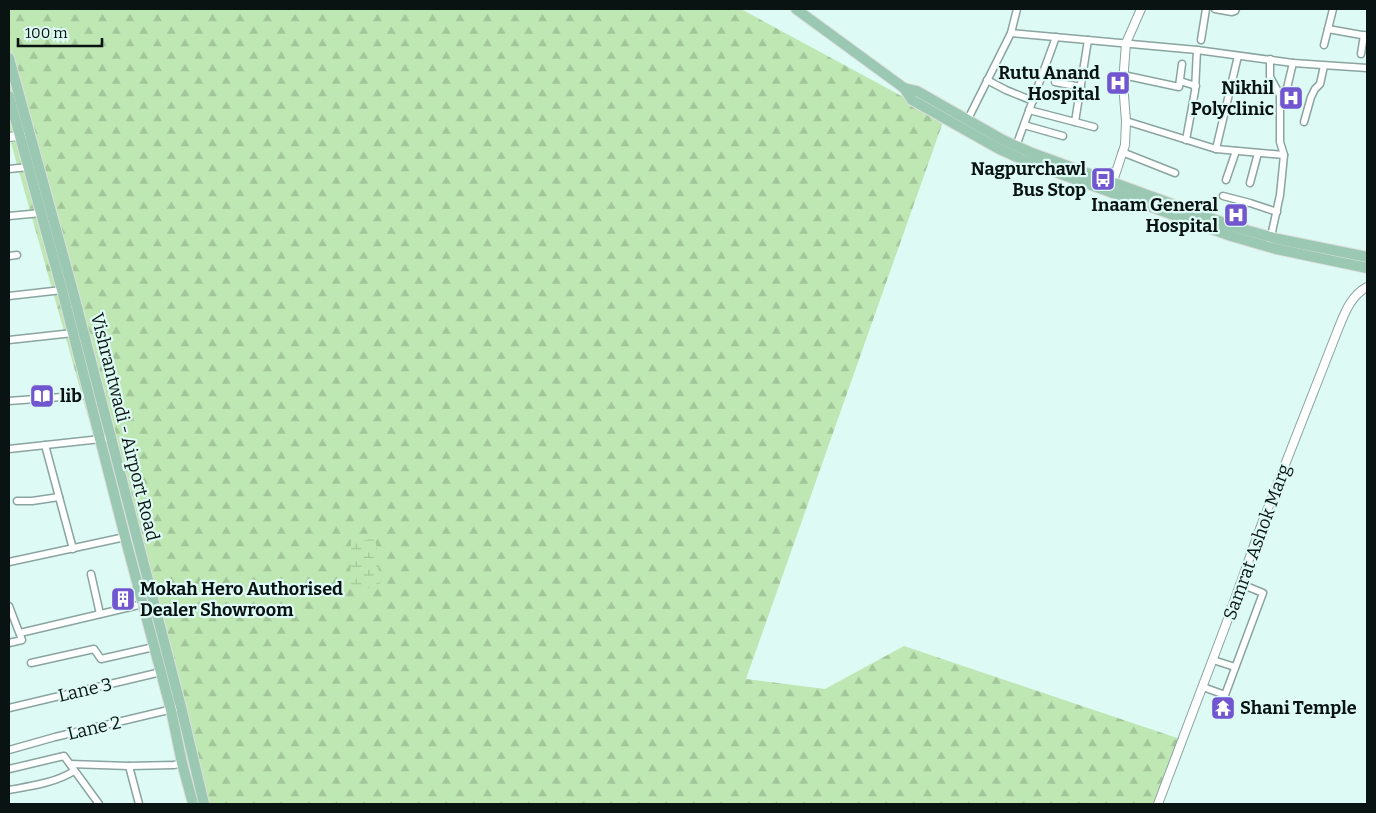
<svg xmlns="http://www.w3.org/2000/svg" width="1376" height="813" viewBox="0 0 1376 813" font-family="Bitter,serif">
	<style>
		.forest { fill: url(#forest-firs) }
		.wetland { fill: url(#wetland-marsh) }
		.lines { fill: none; stroke-linecap: round; stroke-linejoin: round }
		.minor-casing { stroke: #8aa49f; stroke-width: 9 }
		.tertiary-casing { stroke: #8aa49f; stroke-width: 10 }
		.primary-casing { stroke: #dddede; stroke-width: 12 }
		.minor { stroke: #fff; stroke-width: 6 }
		.tertiary { stroke: #fff; stroke-width: 8 }
		.primary { stroke: #9bc8b2; stroke-width: 10 }
		.labels { text-anchor: middle; dominant-baseline: central; stroke-width: 4.5; stroke-linejoin: round; paint-order: stroke }
		.poi-label { font-size: 18px; font-weight: bold; fill: #091311; stroke: #defaf4; text-anchor: end }
		.street-label { font-size: 18px; fill: #091311; stroke: #defaf4 }
	</style>
	<defs>
		<pattern id="forest-firs" width="22" height="20" patternUnits="userSpaceOnUse" patternTransform="scale(1.25)"><rect width="22" height="20" fill="#bee7b3"/><path d="M5 1l3.5 6h-7zM16 11l3.5 6h-7z" fill="#a2c599"/></pattern>
		<pattern id="wetland-marsh" width="20" height="14" patternUnits="userSpaceOnUse" patternTransform="scale(1.25)"><rect width="20" height="14" fill="#bee7b3"/><path d="M1 5h8M5 5V1M11 12h8M15 12V8" fill="none" stroke="#a2c599"/></pattern>
	</defs>
	<rect width="100%" height="100%" fill="#defaf4"/>
	<path class="forest" d="M9,9h732l203,110 -198,560 79,10 79,-43 279,94 -24,64h-962l-188,-668z"/>
	<path class="wetland" d="M375,539l2,10 1,16 3,18 -12,5 -19,1 1,-48z"/>
	<g class="lines">
		<defs>
			<g id="minor">
				<path d="M1215,9l17,3 3,-1 1,-2"/>
				<path d="M1328,29l39,7"/>
				<path d="M1011,33l6,-24"/>
				<path d="M1201,40l5,-31"/>
				<path d="M1324,45l9,-36"/>
				<path d="M1361,54l3,-19"/>
				<path d="M1270,59v18l10,18v47l4,13"/>
				<path d="M1123,75l56,12 3,-23"/>
				<path d="M987,80l19,10 27,11"/>
				<path d="M1180,81l16,5"/>
				<path d="M1055,82l26,5"/>
				<path d="M1280,95l7,-7 6,-25"/>
				<path d="M1029,110l46,12 13,-82"/>
				<path d="M967,121l44,-88 186,17 96,13 74,5"/>
				<path d="M1126,121l90,28 68,6 -4,40 -10,46"/>
				<path d="M1075,122l19,5"/>
				<path d="M1304,122l7,-25 4,-8 5,-5 4,-18"/>
				<path d="M1024,125l39,11"/>
				<path d="M1186,140l9,-49 2,-41"/>
				<path d="M1015,149l41,-112"/>
				<path d="M1216,149l22,-93"/>
				<path d="M1122,152l53,21"/>
				<path d="M9,169l19,-2"/>
				<path d="M1226,180l10,-29"/>
				<path d="M1250,183l8,-30"/>
				<path d="M1223,196l27,7 27,9"/>
				<path d="M9,216l32,-3"/>
				<path d="M9,256l8,-1"/>
				<path d="M9,296l53,-6"/>
				<path d="M9,340l64,-7"/>
				<path d="M9,401l80,-6"/>
				<path d="M45,445l28,104"/>
				<path d="M9,449l101,-11"/>
				<path d="M17,501h15l27,-4"/>
				<path d="M9,562l116,-25"/>
				<path d="M91,574l9,40"/>
				<path d="M9,606l13,34 -13,3"/>
				<path d="M20,633l123,-29"/>
				<path d="M1213,660l22,7"/>
				<path d="M31,663l63,-14 7,10 53,-12"/>
				<path d="M1203,687l22,8 38,-102 -22,-9"/>
				<path d="M9,708l152,-36"/>
				<path d="M9,750l46,-13 126,-30"/>
				<path d="M70,764l59,2 45,-1 8,-2"/>
				<path d="M129,766l10,38"/>
				<path d="M9,769l55,-13 35,48"/>
				<path d="M9,790c22,-4 46,-7 65,-19"/>
			</g>
			<g id="tertiary">
				<path d="M9,137l16,-2"/>
				<path d="M1111,187l14,-42 1,-24 -3,-38 3,-40 15,-34"/>
				<path d="M1158,804l67,-177 36,-101 76,-194c7,-17 13,-36 30,-45"/>
			</g>
			<g id="primary">
				<path d="M796,9l108,79 8,12 87,49 29,13 203,74 45,13 91,19"/>
				<path d="M9,58l63,230 109,419 23,97"/>
				<path d="M904,88l13,3 86,49 29,13 203,74 43,12 89,18"/>
				<path d="M9,96l53,194 63,247 46,173 11,53 11,41"/>
			</g>
		</defs>
		<use href="#minor" class="minor-casing"/>
		<use href="#tertiary" class="tertiary-casing"/>
		<use href="#primary" class="primary-casing"/>
		<use href="#minor" class="minor"/>
		<use href="#tertiary" class="tertiary"/>
		<use href="#primary" class="primary"/>
	</g>
	<defs>
		<symbol id="hospital-square" viewBox="-11 -11 22 22"><rect x="-9" y="-9" width="18" height="18" rx="4" fill="#7156d0" stroke="#defaf4"/><path d="M-5-5h3v3.5h4V-5h3V5h-3V1.5h-4V5h-3Z" fill="#fff"/></symbol>
		<symbol id="bus-square" viewBox="-11 -11 22 22"><rect x="-9" y="-9" width="18" height="18" rx="4" fill="#7156d0" stroke="#defaf4"/><path d="M-5-6H5V4H4V6H2V4H-2V6H-4V4H-5ZM-3.5-4V0h7V-4ZM-3.5 1.2v1.5H-2V1.2ZM2 1.2v1.5H3.5V1.2Z" fill="#fff"/></symbol>
		<symbol id="library-square" viewBox="-11 -11 22 22"><rect x="-9" y="-9" width="18" height="18" rx="4" fill="#7156d0" stroke="#defaf4"/><path d="M-6-4Q-3-5.5-.7-3.5V5Q-3 3-6 4ZM6-4Q3-5.5 .7-3.5V5Q3 3 6 4Z" fill="#fff"/></symbol>
		<symbol id="building-square" viewBox="-11 -11 22 22"><rect x="-9" y="-9" width="18" height="18" rx="4" fill="#7156d0" stroke="#defaf4"/><path d="M-4-6H4V6H1V3H-1V6H-4ZM-2.5-4.3h1.7v1.8h-1.7ZM.8-4.3h1.7v1.8H.8ZM-2.5-1h1.7V.8h-1.7ZM.8-1h1.7V.8H.8Z" fill="#fff"/></symbol>
		<symbol id="temple-square" viewBox="-11 -11 22 22"><rect x="-9" y="-9" width="18" height="18" rx="4" fill="#7156d0" stroke="#defaf4"/><path d="M0-6L5-2H3V0L6.5 2.5H4V6H1.5V3h-3V6H-4V2.5H-6.5L-3 0V-2H-5Z" fill="#fff"/></symbol>
	</defs>
	<g fill-rule="evenodd">
		<use href="#hospital-square" x="1104" y="69" width="28" height="28"/>
		<use href="#hospital-square" x="1277" y="84" width="28" height="28"/>
		<use href="#bus-square" x="1089" y="165" width="28" height="28"/>
		<use href="#hospital-square" x="1222" y="201" width="28" height="28"/>
		<use href="#library-square" x="28" y="382" width="28" height="28"/>
		<use href="#building-square" x="109" y="585" width="28" height="28"/>
		<use href="#temple-square" x="1209" y="694" width="28" height="28"/>
	</g>
	<g class="labels">
		<g class="poi-label">
			<text x="1100" y="73">Rutu Anand<tspan x="1100" dy="21">Hospital</tspan></text>
			<text x="1274" y="88">Nikhil<tspan x="1274" dy="21">Polyclinic</tspan></text>
			<text x="1086" y="169">Nagpurchawl<tspan x="1086" dy="21">Bus Stop</tspan></text>
			<text x="1218" y="205">Inaam General<tspan x="1218" dy="21">Hospital</tspan></text>
			<text x="60" y="396" text-anchor="start">lib</text>
			<text x="140" y="589" text-anchor="start">Mokah Hero Authorised<tspan x="140" dy="21">Dealer Showroom</tspan></text>
			<text x="1240" y="708" text-anchor="start">Shani Temple</text>
		</g>
		<g class="street-label">
			<text transform="translate(125 427) rotate(76)">Vishrantwadi - Airport Road</text>
			<text transform="translate(1257 542) rotate(-70)">Samrat Ashok Marg</text>
			<text transform="translate(85 690) rotate(-13)">Lane 3</text>
			<text transform="translate(94 728) rotate(-13)">Lane 2</text>
		</g>
	</g>
	<rect width="1376" height="813" fill="none" stroke="#091311" stroke-width="20"/>
	<path d="M18 38v8h84v-8" fill="none" stroke="#091311" stroke-width="2.5"/>
	<text x="25" y="38" font-size="15" fill="#091311" stroke="#defaf4" stroke-width="4" paint-order="stroke">100 m</text>
</svg>
